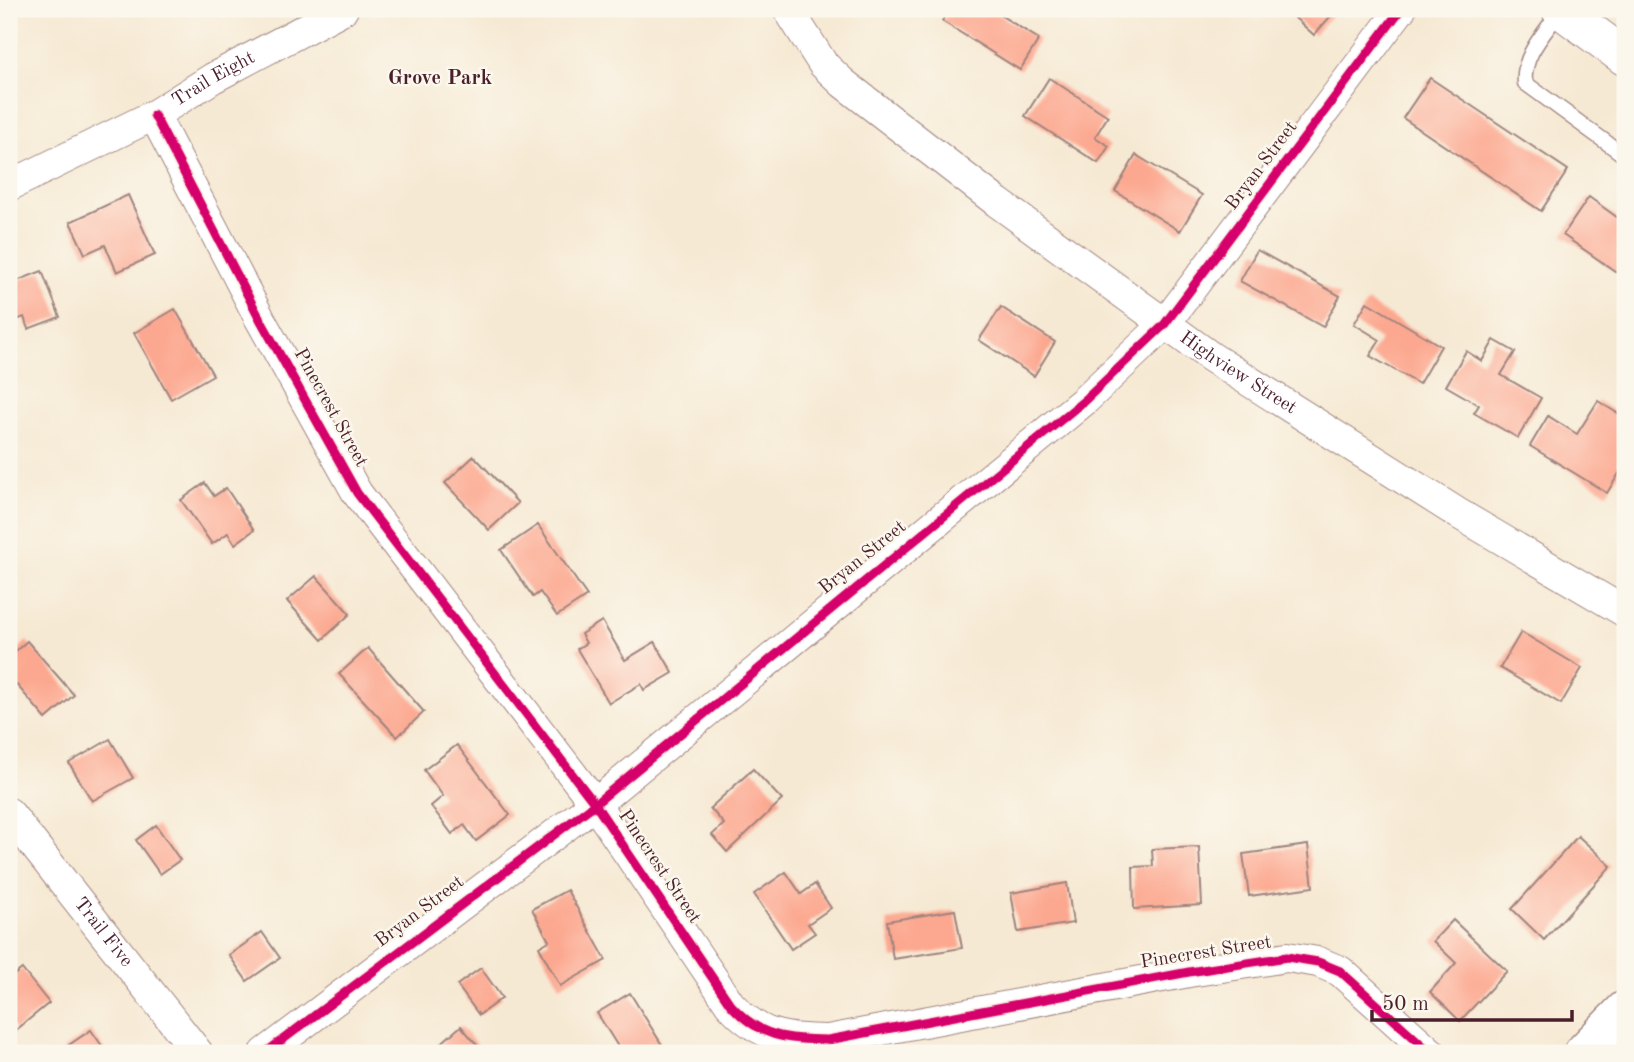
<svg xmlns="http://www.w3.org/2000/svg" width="1634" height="1062" viewBox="0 0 1634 1062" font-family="'Old Standard TT',serif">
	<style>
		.building { fill: #fca890 }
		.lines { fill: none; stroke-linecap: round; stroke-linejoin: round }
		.service-casing { stroke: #a0847f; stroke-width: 17 }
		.minor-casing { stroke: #a0847f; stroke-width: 32 }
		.tertiary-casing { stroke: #a0847f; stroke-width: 39 }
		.secondary-casing { stroke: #a0847f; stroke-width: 41 }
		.service { stroke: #fff; stroke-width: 14 }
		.minor { stroke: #fff; stroke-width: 30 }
		.tertiary { stroke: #fff; stroke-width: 37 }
		.secondary { stroke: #fff; stroke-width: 38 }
		.cycleway-casing { stroke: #fbf7ec; stroke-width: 13 }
		.cycleway { stroke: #d6006c; stroke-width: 9 }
		.labels { text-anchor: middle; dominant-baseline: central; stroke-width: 5; stroke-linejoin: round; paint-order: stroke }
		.street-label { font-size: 19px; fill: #4a1f2b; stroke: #fbf7ec }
		.neighbourhood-label { font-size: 21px; font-weight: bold; fill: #4a1f2b; stroke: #fbf7ec }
	</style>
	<rect width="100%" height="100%" fill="#fbf7ec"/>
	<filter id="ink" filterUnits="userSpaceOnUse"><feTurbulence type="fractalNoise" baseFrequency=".0143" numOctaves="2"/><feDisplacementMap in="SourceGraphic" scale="14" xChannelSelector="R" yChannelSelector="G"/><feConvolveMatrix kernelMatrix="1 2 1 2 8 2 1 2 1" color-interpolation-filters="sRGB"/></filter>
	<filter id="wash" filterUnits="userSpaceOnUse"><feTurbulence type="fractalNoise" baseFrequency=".00686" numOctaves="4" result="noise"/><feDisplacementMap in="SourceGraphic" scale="28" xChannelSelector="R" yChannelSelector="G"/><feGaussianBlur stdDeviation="1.57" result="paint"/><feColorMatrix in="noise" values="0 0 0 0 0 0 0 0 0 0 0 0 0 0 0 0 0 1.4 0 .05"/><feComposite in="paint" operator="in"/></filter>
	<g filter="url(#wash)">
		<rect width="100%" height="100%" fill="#f6e9d3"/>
		<g id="blocks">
			<g class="building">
				<path d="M950,9h40l49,30 -19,31 -78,-49z"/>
				<path d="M1285,9h52l-23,26z"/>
				<path d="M1049,78l59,38 -13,21 14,9 -11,17 -73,-47z"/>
				<path d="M1430,78l138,92 -27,41 -138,-93z"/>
				<path d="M1136,155l66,40 -22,36 -65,-40z"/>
				<path d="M128,195l27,60 -38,17 -12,-27 -20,9 -15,-32z"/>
				<path d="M1589,197l36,26v55l-62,-43z"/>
				<path d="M1257,250l83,46 -17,31 -83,-46z"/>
				<path d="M42,271l18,46 -32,12 -4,-12 -15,6v-39z"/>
				<path d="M1367,302l74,44 -22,38 -49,-28 10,-16 -26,-16z"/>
				<path d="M1001,307l54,35 -21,34 -55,-36z"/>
				<path d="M175,309l38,66 -42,24 -37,-66z"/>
				<path d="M1494,340l21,12 -14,23 40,23 -23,40 -44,-25 5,-8 -33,-19 20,-35 16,10z"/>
				<path d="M1598,401l27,17v46l-18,29 -77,-47 18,-30 29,18z"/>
				<path d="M474,456l44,47 -29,27 -44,-47z"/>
				<path d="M205,483l9,13 12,-8 28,42 -19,14 -7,-11 -16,11 -31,-44z"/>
				<path d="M538,525l49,71 -30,20 -17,-24 -7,5 -32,-47z"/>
				<path d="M316,576l34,38 -28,26 -35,-39z"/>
				<path d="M602,621l23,39 30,-18 18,31 -29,17 -3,-6 -32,19 -32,-54 9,-6 -5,-9z"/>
				<path d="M1521,632l61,36 -21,36 -61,-36z"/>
				<path d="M27,641l47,54 -28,24 -37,-43v-19z"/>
				<path d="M368,648l56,64 -27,25 -58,-63z"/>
				<path d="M110,739l23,39 -41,23 -23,-38z"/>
				<path d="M457,745l53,70 -34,26 -12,-16 -12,9 -21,-28 12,-10 -19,-26z"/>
				<path d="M753,769l29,31 -55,52 -15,-17 12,-11 -14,-16z"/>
				<path d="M156,825l24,35 -20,14 -24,-34z"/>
				<path d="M1578,836l33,30 -67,74 -32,-31z"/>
				<path d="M1308,845l5,42 -64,9 -6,-42z"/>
				<path d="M1199,847l3,58 -68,4 -1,-42 20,-1 -1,-17z"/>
				<path d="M786,872l15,22 14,-10 16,24 -23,16 7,9 -24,16 -37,-55z"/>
				<path d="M1067,883l6,40 -55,9 -7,-39z"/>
				<path d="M567,890l39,70 -46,26 -21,-39 10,-6 -17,-32z"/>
				<path d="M955,910l7,38 -69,11 -6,-38z"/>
				<path d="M1453,920l54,51 -47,50 -30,-29 26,-29 -23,-22z"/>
				<path d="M262,932l18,26 -33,23 -18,-26z"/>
				<path d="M481,968l21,30 -23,17 -22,-30z"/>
				<path d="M22,969l27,34 -33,27 -7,-9v-42z"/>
				<path d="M630,993l37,60h-45l-25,-40z"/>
				<path d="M461,1026l23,27h-52l-1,-1z"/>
				<path d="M91,1030l16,23h-41l-3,-4z"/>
			</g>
		</g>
	</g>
	<g filter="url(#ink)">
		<use href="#blocks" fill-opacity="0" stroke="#a0847f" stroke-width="2"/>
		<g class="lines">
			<defs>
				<path id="service" d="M1560,11c-15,22 -38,44 -35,72l100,73"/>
				<g id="minor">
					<path id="s1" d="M788,9l35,55 20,19 154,119 214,155 248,157 166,98"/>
					<path d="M154,115l106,204 97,174 238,311 135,200c30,34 55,35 98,36l361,-68 98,-15 31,5 22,9 91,82"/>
					<path id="s2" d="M9,186l145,-71 59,-37 130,-69"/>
					<path id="s3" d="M9,813l189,240"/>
					<path d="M265,1053l330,-249 490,-404 79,-75 237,-316"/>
				</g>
				<path id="tertiary" d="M1560,9l65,48"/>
				<path id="secondary" d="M1583,1053l42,-43"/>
			</defs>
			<use href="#service" class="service-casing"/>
			<use href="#minor" class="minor-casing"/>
			<use href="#tertiary" class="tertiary-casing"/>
			<use href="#secondary" class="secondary-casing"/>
			<use href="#service" class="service"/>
			<use href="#minor" class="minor"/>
			<use href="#tertiary" class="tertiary"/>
			<use href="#secondary" class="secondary"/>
			<defs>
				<g id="cycleway">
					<path d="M154,115l106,204 97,174 238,311 135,200c30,34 55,35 98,36l361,-68 98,-15 31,5 22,9 91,82"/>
					<path d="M265,1053l330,-249 490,-404 79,-75 237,-316"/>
				</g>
			</defs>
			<use href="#cycleway" class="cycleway-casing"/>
			<use href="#cycleway" class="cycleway"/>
		</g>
	</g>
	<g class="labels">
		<g class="street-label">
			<text stroke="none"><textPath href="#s2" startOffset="231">Trail Eight</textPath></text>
			<text transform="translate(1262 166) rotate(-53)">Bryan Street</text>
			<text stroke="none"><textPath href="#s1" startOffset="583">Highview Street</textPath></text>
			<text transform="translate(330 408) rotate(61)">Pinecrest Street</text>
			<text transform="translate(863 558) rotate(-39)">Bryan Street</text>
			<text transform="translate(659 867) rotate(56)">Pinecrest Street</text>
			<text transform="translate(420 912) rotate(-37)">Bryan Street</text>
			<text stroke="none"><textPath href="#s3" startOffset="152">Trail Five</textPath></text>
			<text transform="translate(1206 953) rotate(-9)">Pinecrest Street</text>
		</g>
		<g class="neighbourhood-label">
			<text x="440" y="78">Grove Park</text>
		</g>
	</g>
	<rect width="1634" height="1062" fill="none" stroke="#fbf7ec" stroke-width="35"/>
	<path d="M1372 1010v10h200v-10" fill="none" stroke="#4a1f2b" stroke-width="3.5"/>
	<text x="1382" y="1010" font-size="21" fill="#4a1f2b" stroke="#fbf7ec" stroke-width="5" paint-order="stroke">50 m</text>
</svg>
